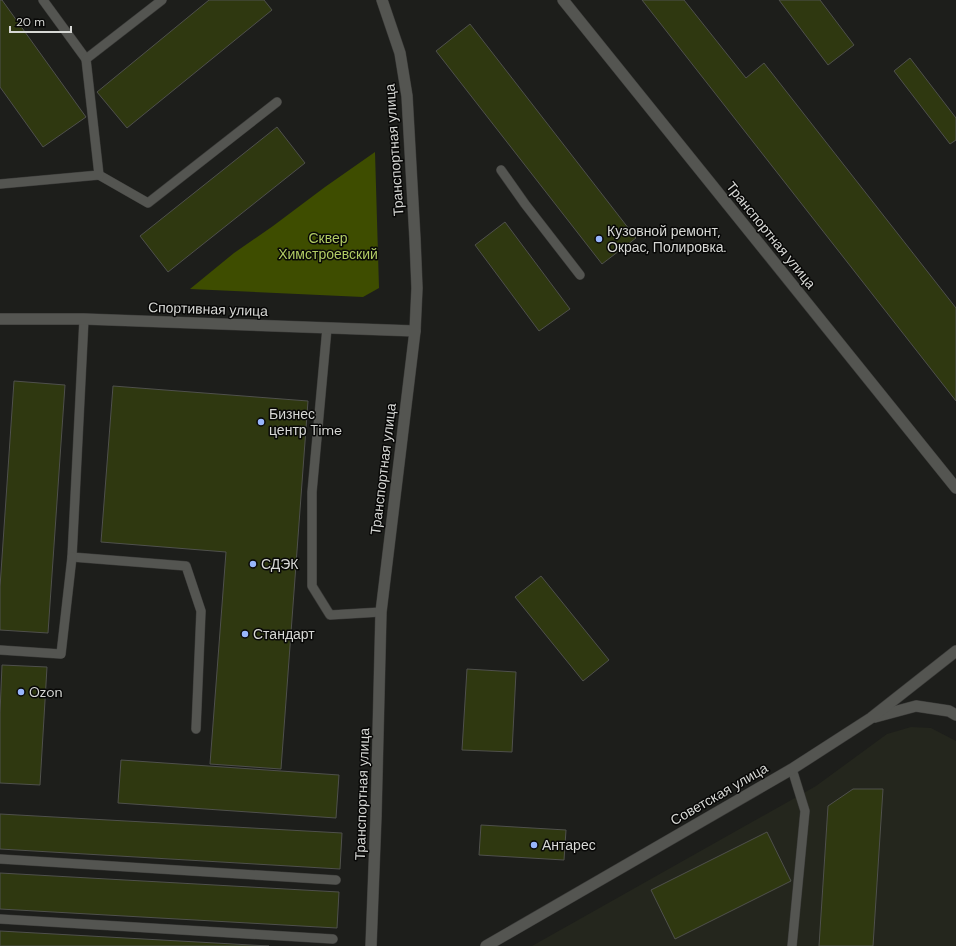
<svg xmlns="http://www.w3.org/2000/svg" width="956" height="946" viewBox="0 0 956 946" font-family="'DM Sans',sans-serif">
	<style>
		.built { fill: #24261d }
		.green { fill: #3e4d00 }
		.building { fill: #2f3810; stroke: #4f504c }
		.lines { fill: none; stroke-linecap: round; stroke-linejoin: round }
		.service-casing { stroke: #3a3a38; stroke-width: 10 }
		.minor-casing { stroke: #3a3a38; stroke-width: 12 }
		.tertiary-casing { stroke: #3a3a38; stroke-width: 12 }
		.service { stroke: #545551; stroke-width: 9 }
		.minor { stroke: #545551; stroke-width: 11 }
		.tertiary { stroke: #545551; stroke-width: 11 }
		.poi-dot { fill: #98b6fd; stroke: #080807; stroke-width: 1.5 }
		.labels { text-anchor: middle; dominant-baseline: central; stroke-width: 3; stroke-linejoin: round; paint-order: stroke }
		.street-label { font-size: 14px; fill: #d7d8d5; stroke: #080807 }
		.poi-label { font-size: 14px; fill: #d7d8d5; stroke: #080807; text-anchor: start }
		.park-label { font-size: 14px; fill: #b2cc64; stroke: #080807 }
	</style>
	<rect width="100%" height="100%" fill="#1d1e1b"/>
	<path class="built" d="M911,727l20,1 25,13v205h-424l284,-160 71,-52z"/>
	<path class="green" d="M375,152l4,136 -16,9 -173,-8 44,-36 39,-27 52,-39z"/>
	<g class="building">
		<path d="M0,0h2l84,117 -43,30 -43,-60z"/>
		<path d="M209,0h55l8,10 -145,118 -30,-36z"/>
		<path d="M642,0h42l62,78 18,-15 192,245v93z"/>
		<path d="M779,0h41l34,45 -26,20z"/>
		<path d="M470,24l166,214 -34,26 -166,-213z"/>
		<path d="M910,58l46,60v22l-6,4 -56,-73z"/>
		<path d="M277,127l28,36 -137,109 -28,-36z"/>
		<path d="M505,222l65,87 -31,22 -64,-86z"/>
		<path d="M14,381l51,4 -17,248 -48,-3v-43z"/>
		<path d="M113,386l195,15 -27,368 -71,-5 16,-212 -125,-10z"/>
		<path d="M541,576l68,84 -26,21 -68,-84z"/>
		<path d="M2,665l45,2 -7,118 -40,-2v-70z"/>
		<path d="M467,669l49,3 -4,80 -50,-2z"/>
		<path d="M121,760l218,15 -3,43 -218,-15z"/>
		<path d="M853,789h30l-10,157h-54l9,-140z"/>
		<path d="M0,814l342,19 -2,36 -340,-20z"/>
		<path d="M481,825l85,5 -2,30 -85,-5z"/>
		<path d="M767,832l24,49 -116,58 -24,-49z"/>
		<path d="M0,873l339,19 -2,36 -337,-19z"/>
		<path d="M0,931l269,15h-269z"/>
	</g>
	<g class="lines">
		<defs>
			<g id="service">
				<path d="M43,0l43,59"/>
				<path d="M501,170l24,34 55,71"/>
				<path d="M99,175l49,28 129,-101"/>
				<path d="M0,184l99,-9 -13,-116 76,-59"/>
				<path d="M84,319l-12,238 114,9 15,45 -5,118"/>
				<path d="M327,328l-15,164v94l18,29 51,-3"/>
				<path d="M0,650l61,4 11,-97"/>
				<path d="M0,859l336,21"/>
				<path d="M0,919l333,20"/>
				<path d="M792,946l13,-135 -13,-42"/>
			</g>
			<g id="minor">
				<path d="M563,0l393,488"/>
				<path d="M0,319h84l331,12"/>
			</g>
			<g id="tertiary">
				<path d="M875,717l41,-11 33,5 7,4"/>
				<path d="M371,946l5,-130 5,-204 34,-281 2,-43 -2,-49 -8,-143 -7,-43 -18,-53"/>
				<path d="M486,946l306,-177 79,-51 85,-67"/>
			</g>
		</defs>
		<use href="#service" class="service-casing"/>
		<use href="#minor" class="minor-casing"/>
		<use href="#tertiary" class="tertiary-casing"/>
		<use href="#service" class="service"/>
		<use href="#minor" class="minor"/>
		<use href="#tertiary" class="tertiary"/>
	</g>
	<g class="poi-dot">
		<circle cx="599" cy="239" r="4"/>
		<circle cx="261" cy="422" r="4"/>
		<circle cx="253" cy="564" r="4"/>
		<circle cx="245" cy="634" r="4"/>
		<circle cx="21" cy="692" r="4"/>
		<circle cx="534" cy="845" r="4"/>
	</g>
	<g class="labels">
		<g class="street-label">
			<text transform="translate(394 150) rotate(-94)">Транспортная улица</text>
			<text transform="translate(771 235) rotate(51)">Транспортная улица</text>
			<text transform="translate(208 309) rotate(2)">Спортивная улица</text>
			<text transform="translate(383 469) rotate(-83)">Транспортная улица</text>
			<text transform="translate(362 794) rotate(-88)">Транспортная улица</text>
			<text transform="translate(719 794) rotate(-30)">Советская улица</text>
		</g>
		<g class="poi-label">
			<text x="607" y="231">Кузовной ремонт,<tspan x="607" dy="16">Окрас, Полировка.</tspan></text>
			<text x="269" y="414">Бизнес<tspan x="269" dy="16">центр Time</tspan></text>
			<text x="261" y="564">СДЭК</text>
			<text x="253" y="634">Стандарт</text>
			<text x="29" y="692">Ozon</text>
			<text x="542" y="845">Антарес</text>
		</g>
		<g class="park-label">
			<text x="328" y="238">Сквер<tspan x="328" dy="16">Химстроевский</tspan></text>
		</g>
	</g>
	<path d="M10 26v6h61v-6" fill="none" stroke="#d7d8d5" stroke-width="2"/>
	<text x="16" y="26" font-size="12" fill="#d7d8d5" stroke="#080807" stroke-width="3" paint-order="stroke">20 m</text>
</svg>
